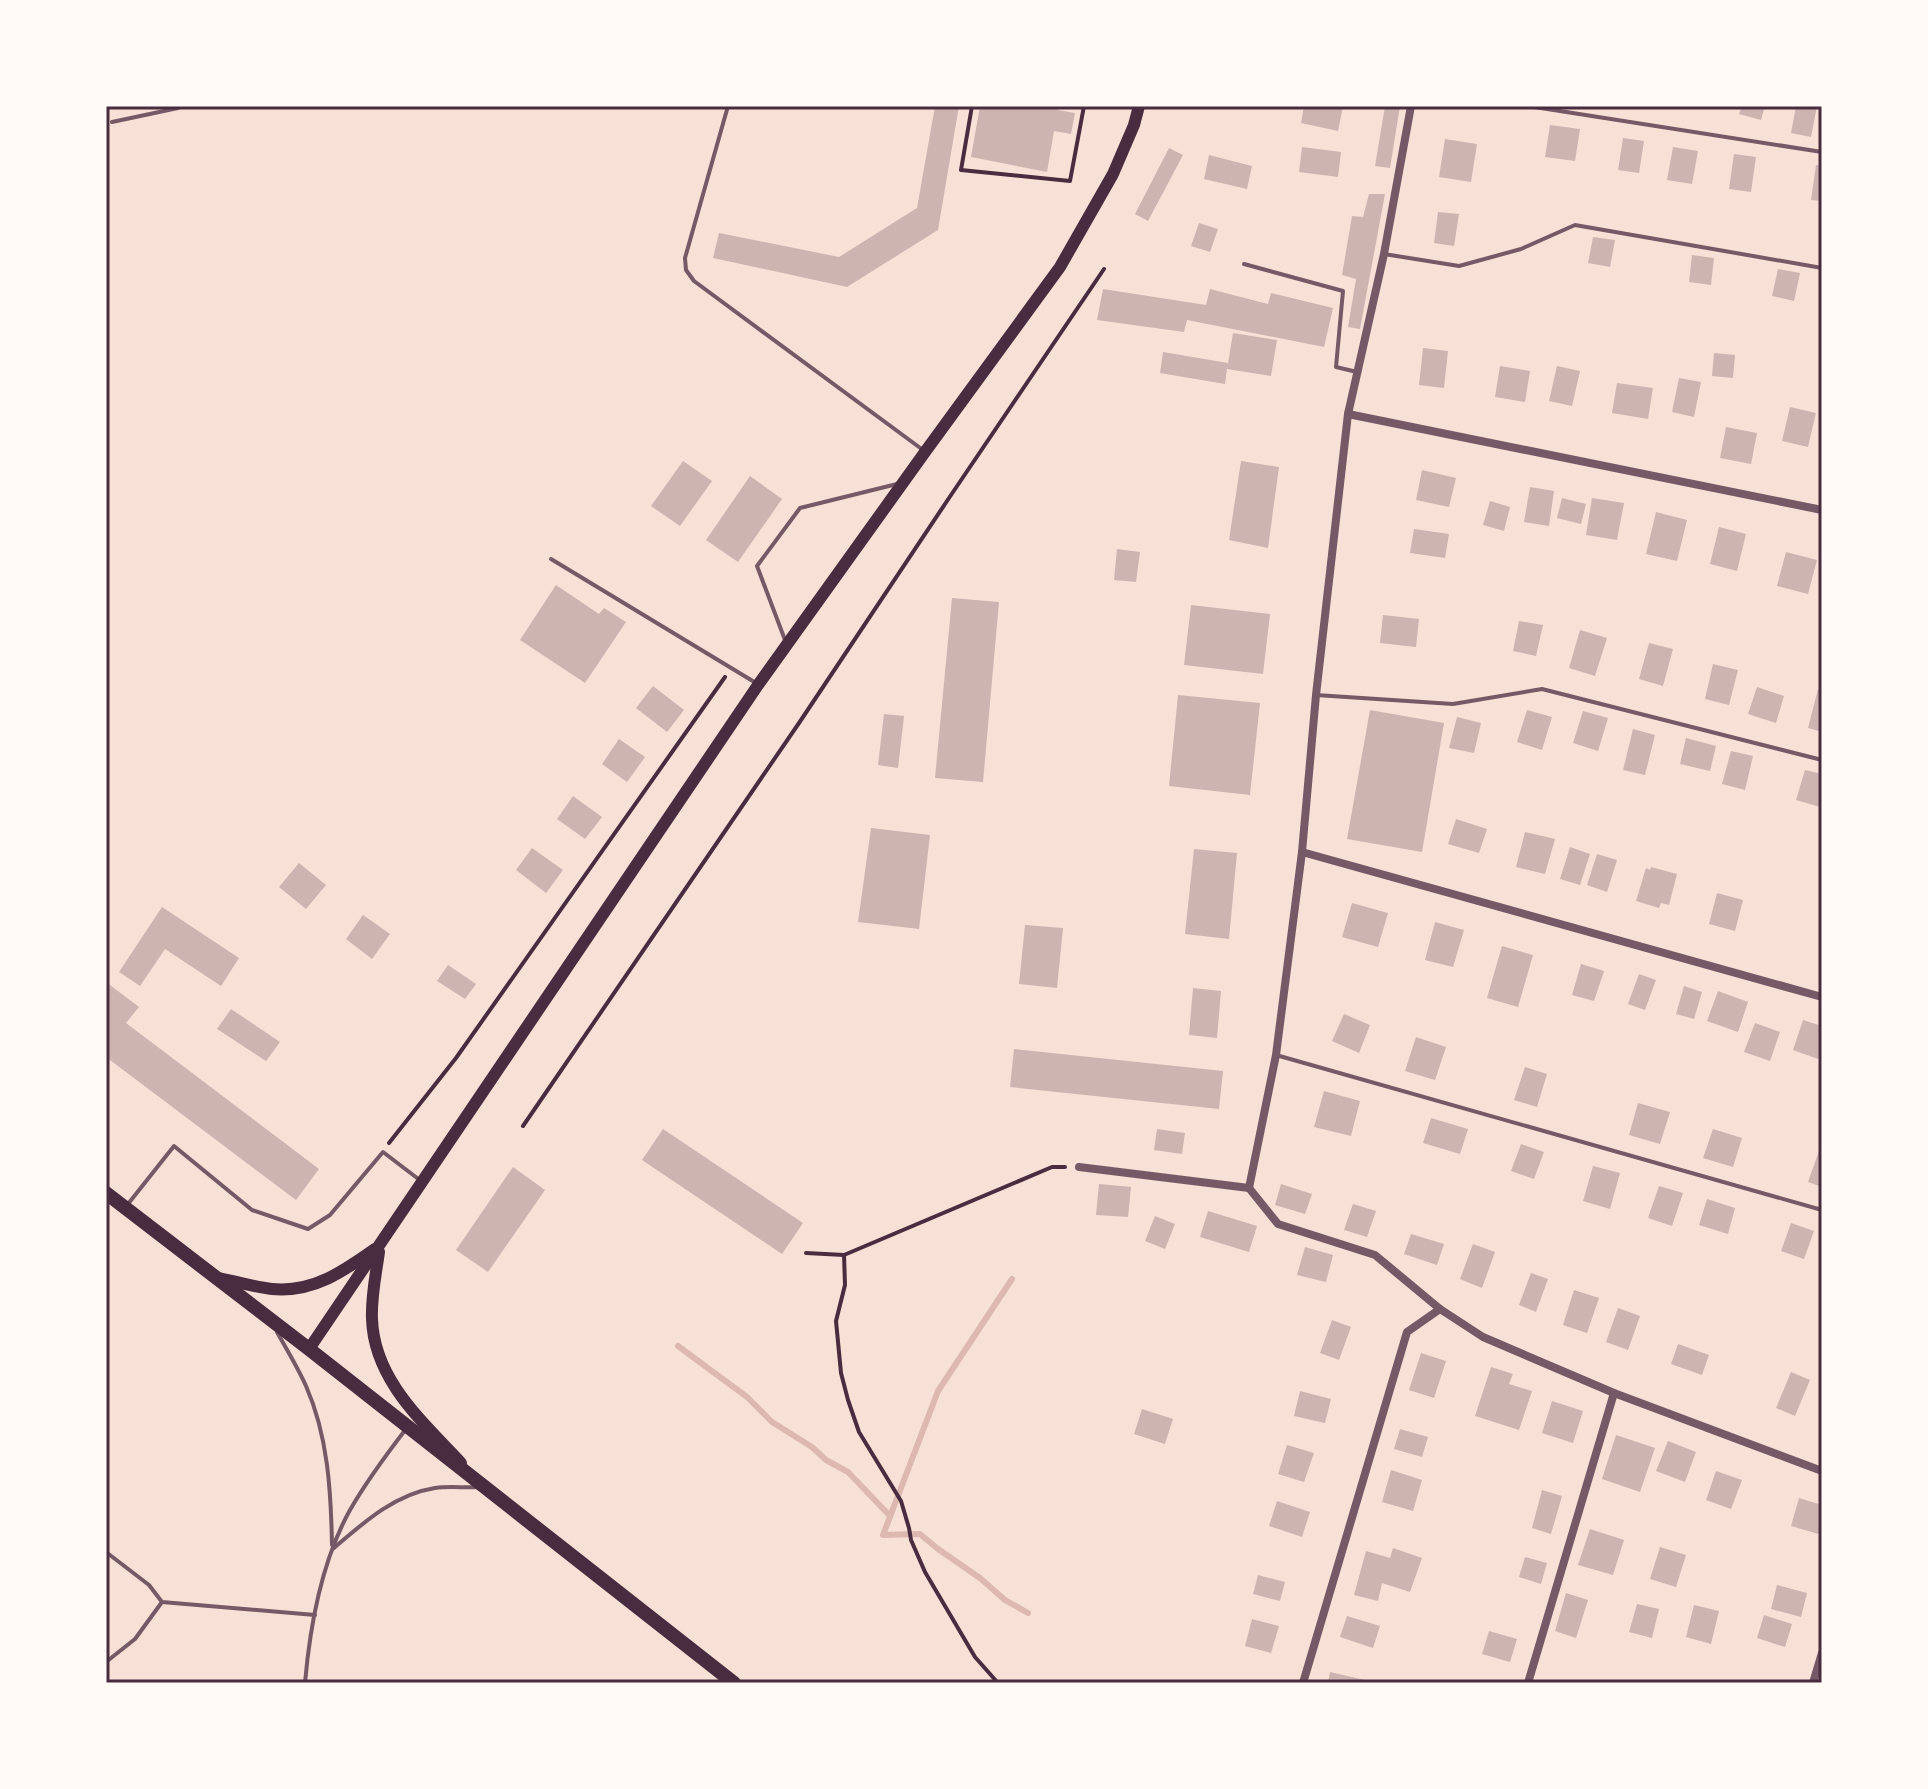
<svg xmlns="http://www.w3.org/2000/svg" width="1928" height="1789" viewBox="0 0 1928 1789" font-family="Mulish,sans-serif">
	<style>
		.lines { fill: none; stroke-linecap: round; stroke-linejoin: round }
		.stream { stroke: #dcb8b0; stroke-width: 6 }
		.building { fill: #ccb4b1 }
		.path { stroke: #4a2c40; stroke-width: 4 }
		.service { stroke: #755966; stroke-width: 4 }
		.minor { stroke: #755966; stroke-width: 8 }
		.secondary { stroke: #4a2c40; stroke-width: 12 }
		.trunk { stroke: #4a2c40; stroke-width: 14 }
		.neatline { fill: none; stroke: #4a2c40; stroke-width: 3 }
	</style>
	<rect width="100%" height="100%" fill="#f7e1d7"/>
	<g class="lines">
		<g class="stream">
			<path d="M1012,1279l-74,112 -55,144 37,-1 18,15 42,29 25,22 23,13"/>
			<path d="M678,1346l69,51 25,25 40,25 14,13 22,12 42,44"/>
		</g>
	</g>
	<g class="building">
		<path d="M935,106h24l-21,124 -91,57 -134,-29 6,-25 120,24 78,-49z"/>
		<path d="M980,106h79l-1,4 17,3 -4,21 -17,-3 -7,41 -76,-15z"/>
		<path d="M1304,106h39l-5,25 -37,-8z"/>
		<path d="M1385,106h15l-10,62 -15,-2z"/>
		<path d="M1742,106h23l-4,14 -22,-6z"/>
		<path d="M1796,106h21l-6,31 -20,-4z"/>
		<path d="M1550,125l30,4 -5,32 -30,-4z"/>
		<path d="M1623,138l21,3 -5,32 -21,-3z"/>
		<path d="M1445,139l32,5 -6,38 -32,-5z"/>
		<path d="M1302,147l39,5 -3,25 -39,-5z"/>
		<path d="M1673,147l25,4 -6,33 -25,-4z"/>
		<path d="M1169,148l14,7 -35,66 -13,-7z"/>
		<path d="M1734,154l22,3 -5,35 -22,-3z"/>
		<path d="M1209,155l43,11 -5,23 -43,-10z"/>
		<path d="M1816,165l6,1v35l-11,-1z"/>
		<path d="M1369,194h16l-25,135 -12,-2 8,-48 -14,-4 10,-59 11,1z"/>
		<path d="M1438,212l21,2 -5,32 -20,-3z"/>
		<path d="M1199,223l19,6 -8,23 -19,-6z"/>
		<path d="M1593,237l22,3 -5,27 -22,-4z"/>
		<path d="M1692,255l22,3 -3,27 -22,-3z"/>
		<path d="M1778,269l22,4 -6,28 -22,-5z"/>
		<path d="M1103,289l103,16 4,-16 58,15 3,-11 62,15 -9,39 -137,-27 -3,12 -87,-12z"/>
		<path d="M1233,333l44,7 -6,36 -44,-7 -2,15 -65,-11 3,-21 65,11z"/>
		<path d="M1423,348l25,3 -4,37 -25,-3z"/>
		<path d="M1714,353l21,2 -2,23 -21,-2z"/>
		<path d="M1500,366l30,5 -5,31 -30,-5z"/>
		<path d="M1557,366l23,5 -8,35 -23,-5z"/>
		<path d="M1679,378l22,4 -7,35 -22,-5z"/>
		<path d="M1617,383l36,5 -5,31 -36,-6z"/>
		<path d="M1790,407l26,6 -8,34 -26,-6z"/>
		<path d="M1726,427l31,6 -6,31 -31,-6z"/>
		<path d="M683,461l29,20 -32,45 -29,-20z"/>
		<path d="M1241,461l38,6 -11,81 -39,-8z"/>
		<path d="M1422,470l34,8 -7,29 -33,-7z"/>
		<path d="M750,476l32,23 -44,63 -32,-22z"/>
		<path d="M1530,487l24,4 -5,35 -25,-4z"/>
		<path d="M1562,498l24,6 -5,20 -24,-6z"/>
		<path d="M1592,498l32,5 -7,37 -31,-5z"/>
		<path d="M1490,501l20,6 -6,24 -21,-6z"/>
		<path d="M1656,512l31,8 -10,41 -31,-7z"/>
		<path d="M1719,527l27,7 -9,37 -27,-7z"/>
		<path d="M1414,529l35,5 -4,24 -35,-5z"/>
		<path d="M1117,549l23,3 -4,30 -22,-2z"/>
		<path d="M1786,552l31,8 -9,34 -31,-8z"/>
		<path d="M556,585l43,29 5,-6 22,14 -41,61 -65,-43z"/>
		<path d="M952,598l47,4 -16,180 -48,-4z"/>
		<path d="M1191,605l79,9 -7,60 -79,-9z"/>
		<path d="M1383,615l36,4 -3,28 -36,-4z"/>
		<path d="M1519,621l24,4 -7,31 -23,-5z"/>
		<path d="M1580,630l27,8 -12,38 -26,-8z"/>
		<path d="M1649,643l24,6 -10,37 -24,-7z"/>
		<path d="M1713,664l25,6 -9,35 -24,-6z"/>
		<path d="M653,686l31,24 -17,22 -31,-24z"/>
		<path d="M1757,687l27,9 -8,27 -28,-9z"/>
		<path d="M1818,689l4,1v42l-14,-4z"/>
		<path d="M1178,695l82,8 -10,92 -81,-9z"/>
		<path d="M1370,710l74,13 -22,129 -75,-13z"/>
		<path d="M1527,710l25,7 -10,33 -25,-8z"/>
		<path d="M1583,711l25,7 -10,33 -25,-8z"/>
		<path d="M884,714l20,2 -6,52 -20,-3z"/>
		<path d="M1457,717l24,6 -7,30 -25,-5z"/>
		<path d="M1633,729l22,6 -10,40 -22,-5z"/>
		<path d="M1686,738l30,8 -6,25 -30,-7z"/>
		<path d="M619,739l26,18 -18,25 -25,-18z"/>
		<path d="M1731,751l22,5 -8,34 -23,-6z"/>
		<path d="M1805,770l17,4v24l-2,9 -24,-7z"/>
		<path d="M573,796l29,21 -17,22 -28,-20z"/>
		<path d="M1456,819l31,10 -8,24 -31,-9z"/>
		<path d="M871,828l59,7 -11,94 -61,-7z"/>
		<path d="M1525,832l30,7 -10,35 -29,-7z"/>
		<path d="M1570,847l20,7 -10,31 -20,-6z"/>
		<path d="M532,848l31,22 -17,23 -30,-23z"/>
		<path d="M1194,849l43,4 -8,86 -44,-5z"/>
		<path d="M1597,854l20,6 -10,32 -20,-7z"/>
		<path d="M299,863l27,22 -20,24 -27,-22z"/>
		<path d="M1651,867l26,7 -8,31 -8,-2 -2,5 -23,-7 10,-33 4,2z"/>
		<path d="M1717,893l26,7 -8,31 -26,-7z"/>
		<path d="M1352,903l36,10 -10,34 -36,-10z"/>
		<path d="M162,907l77,51 -18,28 -56,-37 -25,37 -21,-14z"/>
		<path d="M363,915l27,19 -18,25 -26,-20z"/>
		<path d="M1435,922l29,8 -11,37 -28,-7z"/>
		<path d="M1025,925l38,3 -6,60 -38,-4z"/>
		<path d="M1502,946l31,9 -15,52 -31,-9z"/>
		<path d="M1581,964l23,7 -10,30 -22,-6z"/>
		<path d="M448,965l28,19 -11,15 -28,-18z"/>
		<path d="M1639,974l17,6 -11,30 -17,-6z"/>
		<path d="M106,982l33,25 -13,16 193,146 -23,31 -190,-143z"/>
		<path d="M1684,986l18,6 -8,27 -18,-5z"/>
		<path d="M1193,988l28,3 -4,47 -28,-3z"/>
		<path d="M1718,991l30,11 -10,30 -31,-11z"/>
		<path d="M231,1009l49,33 -14,19 -49,-32z"/>
		<path d="M1344,1014l26,11 -11,28 -27,-12z"/>
		<path d="M1803,1020l19,6v21l-4,12 -25,-9z"/>
		<path d="M1755,1023l25,9 -10,29 -26,-9z"/>
		<path d="M1416,1037l30,10 -11,33 -30,-9z"/>
		<path d="M1014,1049l209,22 -4,38 -209,-22z"/>
		<path d="M1525,1067l22,7 -10,33 -23,-7z"/>
		<path d="M1324,1091l36,10 -9,35 -37,-9z"/>
		<path d="M1638,1103l32,9 -10,32 -31,-9z"/>
		<path d="M1431,1118l37,11 -8,25 -37,-11z"/>
		<path d="M663,1129l140,94 -21,31 -140,-94z"/>
		<path d="M1157,1129l28,4 -3,21 -28,-4z"/>
		<path d="M1713,1129l29,9 -9,29 -30,-9z"/>
		<path d="M1521,1144l23,8 -10,27 -23,-8z"/>
		<path d="M1819,1151l3,1v35l-14,-5z"/>
		<path d="M1593,1166l27,7 -10,36 -27,-8z"/>
		<path d="M513,1167l32,23 -57,82 -32,-22z"/>
		<path d="M1099,1184l32,3 -3,30 -32,-2z"/>
		<path d="M1281,1184l31,10 -7,20 -30,-9z"/>
		<path d="M1659,1186l24,7 -11,33 -24,-8z"/>
		<path d="M1707,1199l28,9 -7,26 -29,-9z"/>
		<path d="M1353,1204l23,7 -9,26 -23,-7z"/>
		<path d="M1208,1211l49,15 -8,26 -49,-15z"/>
		<path d="M1155,1216l20,8 -10,25 -20,-8z"/>
		<path d="M1791,1223l23,8 -10,28 -23,-8z"/>
		<path d="M1411,1234l33,10 -7,21 -33,-11z"/>
		<path d="M1473,1244l22,8 -13,36 -22,-9z"/>
		<path d="M1305,1247l28,8 -7,27 -29,-7z"/>
		<path d="M1531,1273l17,6 -12,33 -17,-7z"/>
		<path d="M1574,1290l25,8 -12,35 -24,-8z"/>
		<path d="M1618,1308l22,8 -12,34 -22,-8z"/>
		<path d="M1332,1320l19,7 -12,33 -19,-7z"/>
		<path d="M1678,1344l31,11 -7,20 -31,-11z"/>
		<path d="M1421,1353l25,8 -12,37 -25,-8z"/>
		<path d="M1491,1367l22,7 -4,10 23,7 -13,39 -44,-14z"/>
		<path d="M1791,1372l19,8 -15,36 -19,-8z"/>
		<path d="M1300,1391l31,8 -6,24 -31,-7z"/>
		<path d="M1552,1401l31,10 -10,32 -31,-10z"/>
		<path d="M1142,1409l31,10 -8,25 -31,-10z"/>
		<path d="M1400,1429l28,8 -6,20 -28,-8z"/>
		<path d="M1616,1435l39,13 -15,44 -38,-13z"/>
		<path d="M1668,1441l28,11 -11,30 -29,-11z"/>
		<path d="M1287,1445l27,8 -10,29 -26,-8z"/>
		<path d="M1391,1470l31,10 -9,31 -31,-9z"/>
		<path d="M1716,1471l26,9 -11,29 -25,-9z"/>
		<path d="M1542,1490l20,6 -11,38 -19,-6z"/>
		<path d="M1799,1498l23,7v30l-31,-9z"/>
		<path d="M1277,1501l33,11 -8,25 -33,-11z"/>
		<path d="M1590,1529l34,11 -11,35 -35,-10z"/>
		<path d="M1660,1547l26,8 -10,32 -26,-8z"/>
		<path d="M1393,1548l29,10 -12,34 -28,-9 -4,18 -24,-6 12,-44 24,7z"/>
		<path d="M1525,1557l22,6 -6,21 -22,-7z"/>
		<path d="M1258,1575l27,7 -5,19 -27,-7z"/>
		<path d="M1777,1585l30,8 -6,24 -30,-8z"/>
		<path d="M1566,1593l22,7 -12,38 -21,-7z"/>
		<path d="M1637,1604l22,5 -7,29 -23,-6z"/>
		<path d="M1694,1605l25,6 -8,33 -25,-7z"/>
		<path d="M1764,1615l28,9 -7,23 -28,-9z"/>
		<path d="M1347,1616l33,10 -7,22 -33,-11z"/>
		<path d="M1252,1619l27,7 -8,27 -26,-7z"/>
		<path d="M1489,1631l28,8 -7,23 -28,-8z"/>
		<path d="M1330,1672l35,8 -1,3h-36z"/>
	</g>
	<g class="lines">
		<g class="path">
			<path d="M972,106l-11,64 109,11 14,-75"/>
			<path d="M523,1126l276,-403 152,-228 153,-226"/>
			<path d="M389,1143l67,-85 269,-381"/>
			<path d="M806,1253l38,2 208,-88h13"/>
			<path d="M844,1255l1,30 -9,36 5,52 7,27 11,32 42,69 8,27 2,12 14,32 50,85 23,26"/>
		</g>
		<g class="service">
			<path d="M728,106l-43,152 1,12 8,11 229,169"/>
			<path d="M1528,106l294,46"/>
			<path d="M112,122l66,-14v-2"/>
			<path d="M1384,254l75,12 62,-17 54,-24 247,43"/>
			<path d="M1244,264l99,27 -7,76 21,5"/>
			<path d="M551,559l205,124"/>
			<path d="M785,640l-28,-74 43,-58 97,-24"/>
			<path d="M1316,695l137,9 89,-15 280,71"/>
			<path d="M1276,1055l546,155"/>
			<path d="M128,1204l46,-58 78,64 56,19 22,-14 53,-63 38,29"/>
			<path d="M277,1332c10,18 21,36 29,54 22,50 25,105 26,159"/>
			<path d="M334,1548c29,-25 61,-54 101,-60 14,-2 29,0 44,-1"/>
			<path d="M106,1552l43,33 13,17 153,13"/>
			<path d="M106,1662l29,-23 27,-37"/>
			<path d="M305,1683c5,-58 16,-121 45,-173 16,-28 36,-55 56,-81"/>
		</g>
		<g class="minor">
			<path d="M1348,414l474,96"/>
			<path d="M1302,852l520,145"/>
			<path d="M1079,1167l170,21 27,-133 26,-203 14,-157 32,-281 36,-160 27,-148"/>
			<path d="M1249,1188l29,36 97,31 65,54 43,28 131,56 208,78"/>
			<path d="M1303,1683l104,-351 33,-23"/>
			<path d="M1528,1683l86,-290"/>
			<path d="M1813,1683l9,-30"/>
		</g>
		<g class="secondary">
			<path d="M379,1252c-3,22 -8,44 -7,67 2,61 51,103 89,144"/>
			<path d="M217,1278c18,3 37,9 55,11 41,4 72,-18 103,-40"/>
			<path d="M309,1349l449,-664 167,-233 135,-185 53,-93 21,-49 5,-19"/>
		</g>
		<path class="trunk" d="M106,1193l203,156 425,334"/>
	</g>
	<rect width="1928" height="1789" fill="none" stroke="#fffaf5" stroke-width="216"/>
	<rect x="108" y="108" width="1712" height="1573" class="neatline"/>
</svg>
